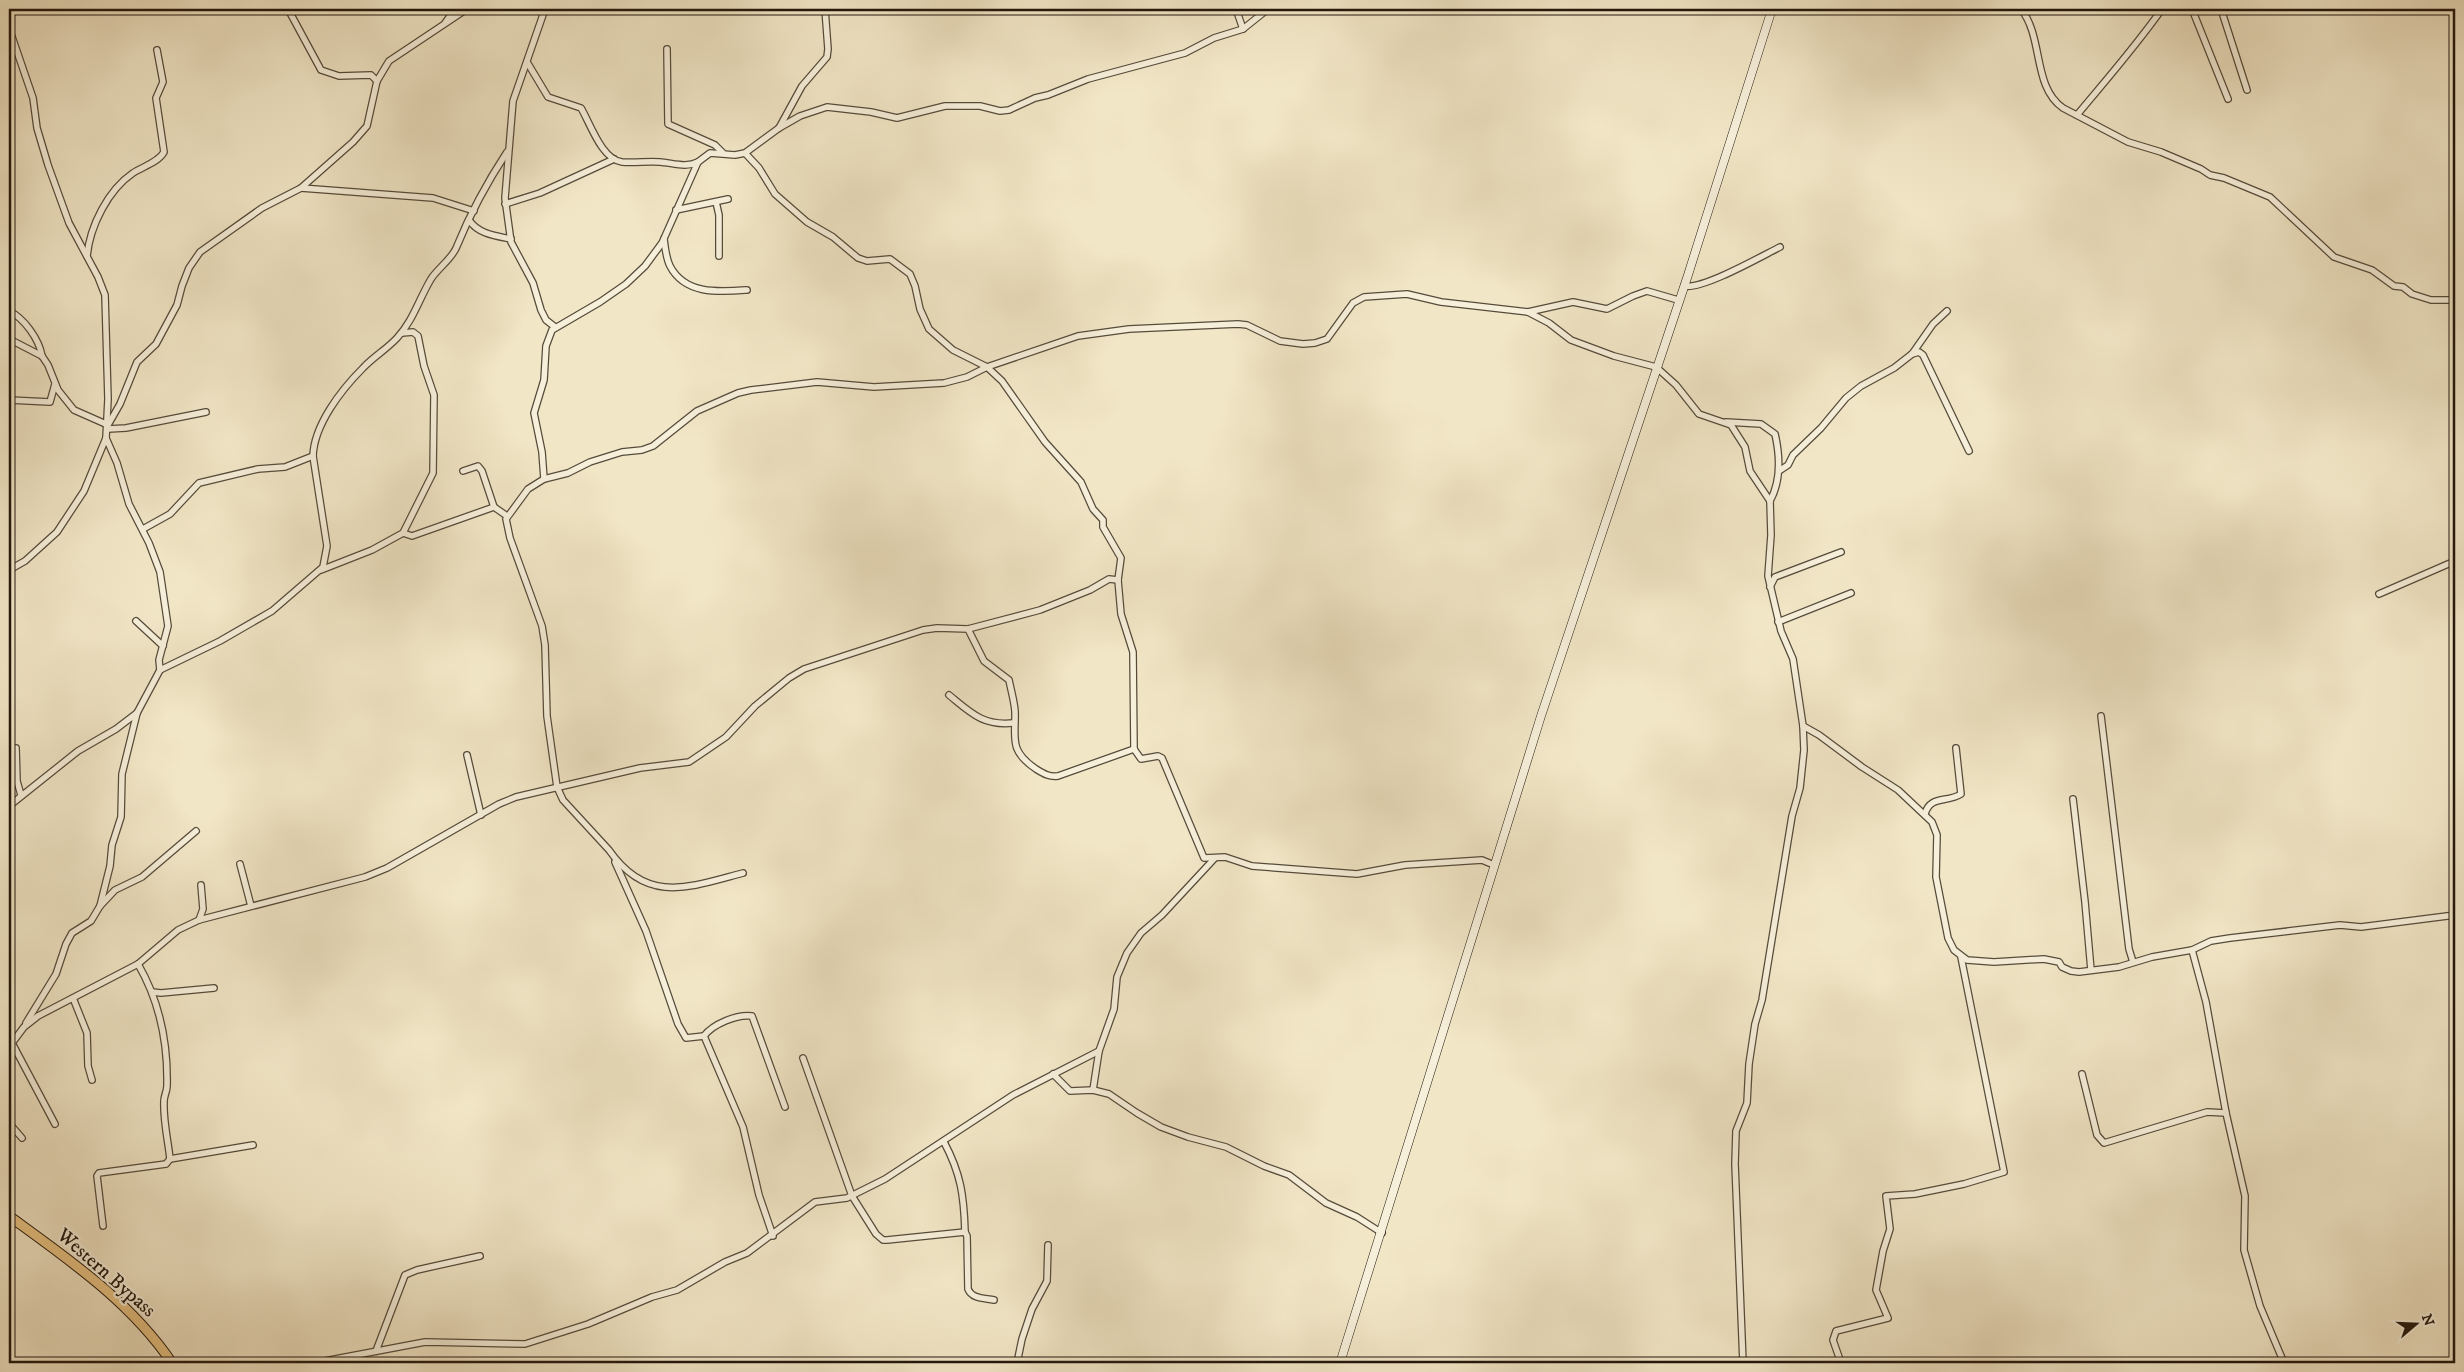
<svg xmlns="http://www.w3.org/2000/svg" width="2464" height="1372" viewBox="0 0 2464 1372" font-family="'IM FELL DW Pica',serif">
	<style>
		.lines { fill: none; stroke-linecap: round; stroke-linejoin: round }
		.street-casing { stroke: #564b3b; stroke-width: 8 }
		.secondary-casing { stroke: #22170d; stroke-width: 9 }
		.primary-casing { stroke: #22170d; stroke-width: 11 }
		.street { stroke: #f6efda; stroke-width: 5.5 }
		.secondary { stroke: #f6efda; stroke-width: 8 }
		.primary { stroke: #e8c383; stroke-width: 9 }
		.labels { text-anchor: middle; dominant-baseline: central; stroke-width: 4.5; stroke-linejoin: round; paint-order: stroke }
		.street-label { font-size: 20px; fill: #22170d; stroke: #f6efda }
	</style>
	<rect width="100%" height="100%" fill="#f1e6c6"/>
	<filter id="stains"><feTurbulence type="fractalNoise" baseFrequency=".004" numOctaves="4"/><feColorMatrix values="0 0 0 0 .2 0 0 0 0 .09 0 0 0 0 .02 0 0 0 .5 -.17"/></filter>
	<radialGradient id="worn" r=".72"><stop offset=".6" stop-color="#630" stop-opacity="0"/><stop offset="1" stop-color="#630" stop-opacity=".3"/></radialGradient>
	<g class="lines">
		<defs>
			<g id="street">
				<path d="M288,9l33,61 18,6 32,-1 6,6"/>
				<path d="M545,9l-32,92 -8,97 6,44 22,41 8,27 5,10 9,7"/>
				<path d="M1236,9l7,20"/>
				<path d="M2021,9c23,29 11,77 42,99l65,34 33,10 40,17 9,6 14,3 46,19 64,60 38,13 22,16 9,1 9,7 19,6h24"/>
				<path d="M2192,9l36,90"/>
				<path d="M2221,9l26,81"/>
				<path d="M445,23l10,-14"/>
				<path d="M9,28l24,70 4,30 11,37 21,58 29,54 7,18 3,104 -2,39 -22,53 -27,41 -32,29 -16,9"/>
				<path d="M667,49l1,75 47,21 8,8"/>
				<path d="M527,62l21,35 33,11c9,15 21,52 41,54 13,1 26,-1 38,0 13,1 26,6 38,0"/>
				<path d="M2077,115c29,-35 59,-69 85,-106"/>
				<path d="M779,128l23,-42 25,-29 1,-8 -3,-40"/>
				<path d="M745,153l14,15 16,26 32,28 26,15 25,21 9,3 23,-2 20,15 5,12 5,23 9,20 24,21 34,17 15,14 43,61 36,40 12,27 10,11v7l18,31 -3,22 3,34 12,38 1,97 7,10 17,-3 4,2 42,100 21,-1 27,9 105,8 48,-9 77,-5 12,5"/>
				<path d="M301,188l132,10 41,13"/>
				<path d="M716,202l3,13v41"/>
				<path d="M505,204l35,-11 74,-34"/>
				<path d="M676,210l52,-11"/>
				<path d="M469,220c9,14 27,16 42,19"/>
				<path d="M664,239c1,9 2,19 6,27 15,29 49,26 77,24"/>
				<path d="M87,256c3,-30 21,-66 46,-83 9,-6 26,-11 31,-21l-8,-54 7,-16 -6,-32"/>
				<path d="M1684,286c18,4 76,-29 96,-39"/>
				<path d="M9,311c15,7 30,28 33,45"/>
				<path d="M1528,312l45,-10 34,7 26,-13 14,-5 31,9"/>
				<path d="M9,339l33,17 6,9 10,25 16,20 34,15 12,-21 17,-42 19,-18 21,-39 5,-19 7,-18 11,-16 62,-44 39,-20 52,-46 14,-16 10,-45 12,-20 78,-52"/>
				<path d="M1912,354l7,-2 4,3 46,96"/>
				<path d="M9,400l41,2 5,-18"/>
				<path d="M1726,422l35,2 14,10c5,22 6,47 -5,67"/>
				<path d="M108,429l18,-1 80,-16"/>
				<path d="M106,438l11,25 12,41 20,39 11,29 8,54 -9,34 1,10"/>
				<path d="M463,471l15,-5 4,5 12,36"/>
				<path d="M1779,471l9,-6 5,-10 28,-27 25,-30 15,-12 33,-18 18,-14 21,-30 14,-13"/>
				<path d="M544,479l24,-6 22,-11 32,-10 20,-2 11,-4 44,-35 41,-18 13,-3 66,-8 57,5 70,-4 23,-6 20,-10 91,-31 51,-7 109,-5 9,1 33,16 23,3 12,-1 12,-4 26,-36 11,-6 43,-3 34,8 87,10 21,11 22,17 43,16 42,11 20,18 23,29 32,11 14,22 5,24 20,30 1,34 -3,41 13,55 12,28 10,67 1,24 -4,38 -8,28 -30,184 -7,24 -6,40 -2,39 -11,28 -1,33 8,199"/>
				<path d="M143,529l27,-15 29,-31 59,-14 27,-2 28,-11"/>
				<path d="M403,533l9,3 82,-29 13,9"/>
				<path d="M321,570l51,-20 31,-17 30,-60 1,-78 -10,-29 -6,-30 -5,-4 -11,1"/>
				<path d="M1770,587l5,-10 66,-25"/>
				<path d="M2379,594l76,-33"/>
				<path d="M136,621l27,25"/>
				<path d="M1778,622l73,-29"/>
				<path d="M968,629l16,32 25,19c2,10 5,20 6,31 1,27 -7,39 21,58 8,5 13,8 22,7l76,-27"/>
				<path d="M949,695c22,18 34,31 64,28"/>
				<path d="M2101,716l28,233 4,13"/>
				<path d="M1803,726l16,9 43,32 36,23 34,32 5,13 -1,42 12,61 6,12 13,10 27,2 50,-3 15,3 3,5 9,4 8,1 40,-5 33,-10 40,-7 19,-9 19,-3 110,-13 21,2 94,-12"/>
				<path d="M16,748l1,33 4,14"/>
				<path d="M467,755l14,60"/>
				<path d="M2073,799l12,103 6,68"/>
				<path d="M9,806l69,-55 38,-22 21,-16"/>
				<path d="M1925,814c5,-19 22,-11 36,-20l-5,-46"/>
				<path d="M615,862l31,69 32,93 8,14 18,-2 39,91 16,68 14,41"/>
				<path d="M240,864l11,42"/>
				<path d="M743,873c-53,14 -96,32 -134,-23l-46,-50 -6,-13 -10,-71 -2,-71 -3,-19 -32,-88 -4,-19 22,-30 16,-10 -2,-27 -8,-39 10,-33 2,-34 6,-16 48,-28 26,-18 19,-18 17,-23 36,-81 12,-9 25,2 10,-2 34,-25 21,-12 27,-9 44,5 26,6 48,-12h35l20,5 9,-1 26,-12 13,-3 40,-16 97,-26 29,-15 29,-9 25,-20"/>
				<path d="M100,906l15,-16 27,-13 54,-46"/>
				<path d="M199,920l4,-11 -2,-24"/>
				<path d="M2192,950l14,52 20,111 19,83 -1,54 16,56 24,57"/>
				<path d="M152,992l9,1 53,-5"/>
				<path d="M73,998l14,35 1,33 4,14"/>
				<path d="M26,1023l30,-49 10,-30 6,-11 19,-12 9,-15 10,-40 2,-21 9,-28 1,-43 15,-61 23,-43 60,-29 52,-30 51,-44 4,-21 -14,-90c1,-31 28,-66 50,-88 10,-11 24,-19 34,-30 16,-17 22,-39 34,-59 7,-11 22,-21 26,-33 13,-32 31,-65 50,-94"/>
				<path d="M704,1036c9,-12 33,-22 48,-20l33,91"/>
				<path d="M12,1043l43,81"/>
				<path d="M9,1047l15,-20 14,-11 100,-52 40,-34 21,-10 166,-43 22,-9 112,-64 17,-7 124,-29 49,-6 37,-25 29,-31 34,-28 15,-9 119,-39 14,-2 31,1 72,-19 50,-20 19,-11 9,1"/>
				<path d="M803,1058l49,138 24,38 7,6h4l78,-8 2,4 1,53c4,10 16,9 26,11"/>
				<path d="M1053,1074l17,17 23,-1 16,4 28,19 24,14 27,10 38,10 38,19 25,9 37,28 31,14 25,16"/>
				<path d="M2082,1074l15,61 7,8 103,-31 19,1"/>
				<path d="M1093,1090l6,-39 15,-42 3,-32 10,-24 14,-20 21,-18 52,-56"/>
				<path d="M9,1123l13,15"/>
				<path d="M944,1142c17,32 20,54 21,90"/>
				<path d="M170,1159l83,-14"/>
				<path d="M103,1226l-6,-50 2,-3 67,-9 4,-5c-2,-19 -7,-39 -6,-58 0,-5 3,-10 3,-15 1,-43 -7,-84 -29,-122"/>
				<path d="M376,1351l29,-76 12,-5 63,-14"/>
				<path d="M314,1363l111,-21 100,2 63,-20 64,-27 25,-7 48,-28 22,-9 68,-51 32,-4 38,-19 128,-84 86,-44"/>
				<path d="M1017,1363l5,-24 10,-30 15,-28 1,-36"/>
				<path d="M1841,1363l-8,-23 3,-9 52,-13 -12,-28 7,-39 7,-22 -4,-33 29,-2 49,-10 40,-12 -43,-215"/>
			</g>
			<path id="secondary" d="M1340,1363l201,-647 147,-441 84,-266"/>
			<path id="primary" d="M9,1216c59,43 122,86 163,147"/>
		</defs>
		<use href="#street" class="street-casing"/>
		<use href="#secondary" class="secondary-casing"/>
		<use href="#primary" class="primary-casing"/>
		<use href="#street" class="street"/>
		<use href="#secondary" class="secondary"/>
		<use href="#primary" class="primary"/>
	</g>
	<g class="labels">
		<g class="street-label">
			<text transform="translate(106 1273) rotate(41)">Western Bypass</text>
		</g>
	</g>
	<rect width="2464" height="1372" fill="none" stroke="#f1e6c6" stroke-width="30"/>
	<rect x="10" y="10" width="2444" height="1352" fill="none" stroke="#22170d" stroke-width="2.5"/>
	<rect x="15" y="15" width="2434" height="1342" fill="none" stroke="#22170d"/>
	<g transform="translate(2416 1324) rotate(71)" stroke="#f6efda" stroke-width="4" paint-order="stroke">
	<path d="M0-4L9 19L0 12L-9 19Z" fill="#22170d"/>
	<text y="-8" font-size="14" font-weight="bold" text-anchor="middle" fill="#22170d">N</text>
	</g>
	<rect width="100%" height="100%" filter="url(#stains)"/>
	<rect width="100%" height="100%" fill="url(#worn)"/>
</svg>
